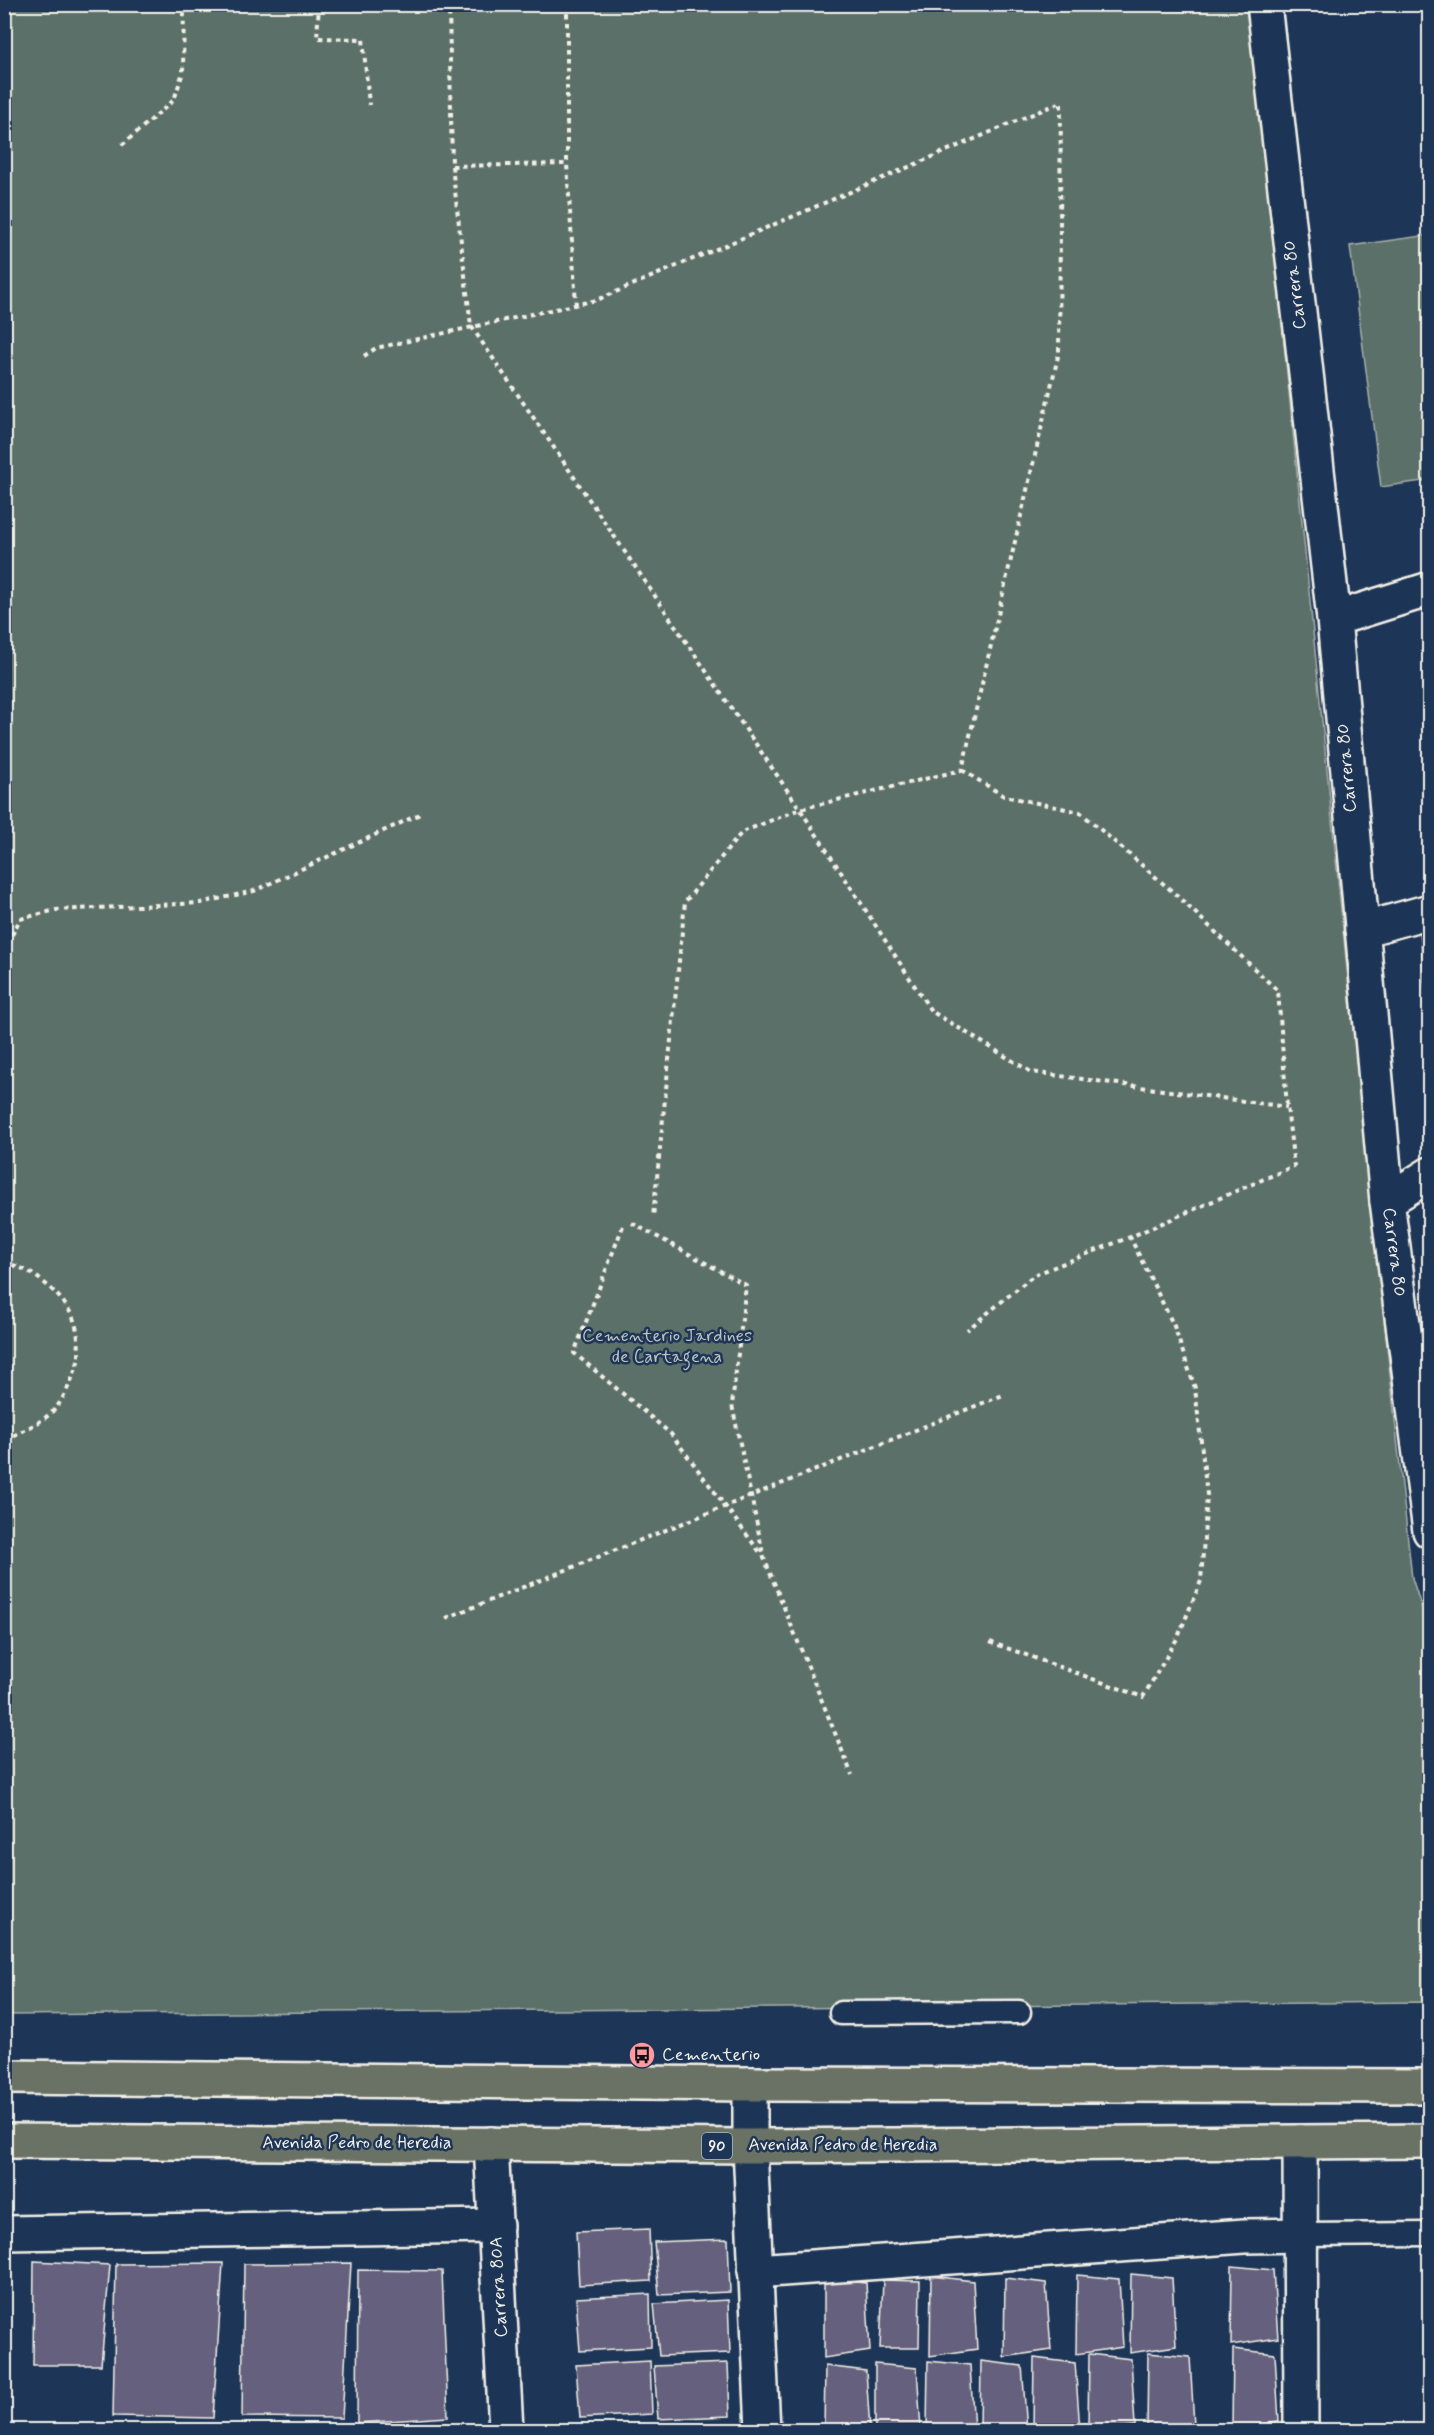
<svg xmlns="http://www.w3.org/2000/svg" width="1434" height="2435" viewBox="0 0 1434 2435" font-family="Mynerve,sans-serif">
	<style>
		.green { fill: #5c706b; stroke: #a8b0aa; stroke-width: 1.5 }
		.building { fill: #65617e; stroke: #f4f1e8; stroke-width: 1.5 }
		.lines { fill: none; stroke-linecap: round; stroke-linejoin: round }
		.lane-casing { stroke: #f4f1e8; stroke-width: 27 }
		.street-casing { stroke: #f4f1e8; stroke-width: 38 }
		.secondary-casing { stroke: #f4f1e8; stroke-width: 38 }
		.highway-casing { stroke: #f4f1e8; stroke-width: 38 }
		.path { stroke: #f4f1e8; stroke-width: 4; stroke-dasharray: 4.5 4.5; stroke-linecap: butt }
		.lane { stroke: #1d3557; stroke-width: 22 }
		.street { stroke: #1d3557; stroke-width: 33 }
		.secondary { stroke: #1d3557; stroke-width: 33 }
		.highway { stroke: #6a7165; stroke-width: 33 }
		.labels { text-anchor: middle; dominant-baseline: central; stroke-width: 5; stroke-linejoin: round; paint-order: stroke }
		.shield { fill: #1d3557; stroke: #b4b9bc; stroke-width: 1.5 }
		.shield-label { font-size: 16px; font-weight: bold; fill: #f4f1e8 }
		.street-label { font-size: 18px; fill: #f4f1e8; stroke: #1d3557 }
		.park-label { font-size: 18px; fill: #bfc4bc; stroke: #1d3557 }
		.poi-label { font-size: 18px; fill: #f4f1e8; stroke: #1d3557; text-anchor: start }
	</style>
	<rect width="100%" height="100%" fill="#1d3557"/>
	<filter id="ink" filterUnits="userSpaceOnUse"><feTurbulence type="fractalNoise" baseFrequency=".0167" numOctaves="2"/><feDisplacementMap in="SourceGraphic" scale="12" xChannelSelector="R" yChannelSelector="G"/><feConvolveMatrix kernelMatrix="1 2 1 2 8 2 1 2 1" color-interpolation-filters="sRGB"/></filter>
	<g filter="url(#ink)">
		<g class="green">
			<path d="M4,5h1246l105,1043 57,530 17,52v413l-3,-41 -1421,13z"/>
			<path d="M1429,235v245l-48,7 -31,-241z"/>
			<path d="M1429,929h1l-1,106 -9,-103z"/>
		</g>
		<g class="building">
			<path d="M649,2229l2,52 -72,4 -3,-53z"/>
			<path d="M728,2239l2,53 -71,3 -5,-53z"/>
			<path d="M34,2261l76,4 -9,100h-68z"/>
			<path d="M223,2263l-10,155 -100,-2 3,-152z"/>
			<path d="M351,2263l-9,155 -100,-1 2,-153z"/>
			<path d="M1232,2266l41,4 5,68 -47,7z"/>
			<path d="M4,2270h6l-6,69z"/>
			<path d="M358,2270l84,1 6,146 -91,6z"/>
			<path d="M1131,2274l41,4 4,68 -46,7z"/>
			<path d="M1077,2275l42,4 4,68 -47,7z"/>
			<path d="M931,2276l42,5 4,68 -47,7z"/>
			<path d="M1005,2278l41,5 5,67 -47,7z"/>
			<path d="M824,2279l42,4 4,68 -46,7z"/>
			<path d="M883,2280l37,1 -1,67h-39z"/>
			<path d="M650,2294l1,53 -71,4 -4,-53z"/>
			<path d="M728,2300l2,53 -71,3 -5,-52z"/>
			<path d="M1233,2349l42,5 4,68 -47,6z"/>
			<path d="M1148,2353l42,4 4,68 -47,5z"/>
			<path d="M1089,2354l42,5 4,67 -47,4z"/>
			<path d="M1034,2358l41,5 5,67h-47z"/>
			<path d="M650,2361l2,53 -72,4 -4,-53z"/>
			<path d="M928,2361l42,4 4,65h-47z"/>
			<path d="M981,2361l41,5 5,64h-47z"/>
			<path d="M728,2363l2,53 -72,3 -4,-53z"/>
			<path d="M875,2364l42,4 4,62h-46z"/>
			<path d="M825,2366l41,5 4,59h-46z"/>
			<path d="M727,2423l1,7h-74v-5z"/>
			<path d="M649,2428l1,2h-62z"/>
		</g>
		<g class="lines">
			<defs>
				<g id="lane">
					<path d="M841,2013l178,-1"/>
					<path d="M1301,2235l129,-1"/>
				</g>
				<g id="street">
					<path d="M1334,619l96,-30"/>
					<path d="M1362,930l68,-19"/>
					<path d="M1387,1201l43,-27"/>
					<path d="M750,2084v62l13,284"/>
					<path d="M1300,2142l1,288"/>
					<path d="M491,2144l15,286"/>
					<path d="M4,2233l492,-7"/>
					<path d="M755,2271l490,-35 56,-1"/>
				</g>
				<path id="secondary" d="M1264,4l70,615 53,582 43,330"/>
				<g id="highway">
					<path d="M4,2077l746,7 680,2"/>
					<path d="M4,2141l746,5 680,-5"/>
				</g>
			</defs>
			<use href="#lane" class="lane-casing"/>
			<use href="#street" class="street-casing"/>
			<use href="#secondary" class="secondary-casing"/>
			<use href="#highway" class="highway-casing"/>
			<g class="path">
				<path d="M319,4l-2,34 46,1 6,66"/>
				<path d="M449,4l3,162 19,160 329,483 131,202 100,61 256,35"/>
				<path d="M567,4v160l9,141"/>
				<path d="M122,145l52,-45 9,-28 1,-68"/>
				<path d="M452,166l115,-2"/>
				<path d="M364,356l12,-8 221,-48 464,-198 -2,250 -97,418 -162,39 -58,23 -57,70 -32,315"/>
				<path d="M962,770l42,26 76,16 93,80 105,99 9,116 7,59 -164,71 -96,38 -67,55"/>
				<path d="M4,951l16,-32 36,-9 144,-7 54,-12 166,-77"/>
				<path d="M632,1223l114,62 -14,120 32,153 88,217"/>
				<path d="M623,1226l-49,127 97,81 91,121"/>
				<path d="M4,1263c27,3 63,35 71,60 3,9 4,23 4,32 0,11 -16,46 -24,54 -10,12 -36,24 -51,31"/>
				<path d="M446,1618l557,-223"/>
				<path d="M990,1642l153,55 35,-60 23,-56 6,-86 -12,-107 -21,-62 -44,-89"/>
			</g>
			<use href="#lane" class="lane"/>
			<use href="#street" class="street"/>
			<use href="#secondary" class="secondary"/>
			<use href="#highway" class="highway"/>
		</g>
	</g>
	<defs>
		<symbol id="bus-disc" viewBox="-11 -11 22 22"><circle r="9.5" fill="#ff9aa2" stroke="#1d3557"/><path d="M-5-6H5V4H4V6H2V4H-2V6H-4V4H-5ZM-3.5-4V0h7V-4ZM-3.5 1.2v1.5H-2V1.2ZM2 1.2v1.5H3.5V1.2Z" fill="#111"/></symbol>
	</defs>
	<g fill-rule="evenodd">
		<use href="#bus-disc" x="627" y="2040" width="30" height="30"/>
	</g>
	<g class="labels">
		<rect class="shield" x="702" y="2133" width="30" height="26" rx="4.5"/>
		<g class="shield-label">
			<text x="717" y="2146">90</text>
		</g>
		<g class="street-label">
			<text transform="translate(1295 285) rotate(-97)">Carrera 80</text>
			<text transform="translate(1347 768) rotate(-95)">Carrera 80</text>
			<text transform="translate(1394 1252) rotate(83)">Carrera 80</text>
			<text x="357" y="2143">Avenida Pedro de Heredia</text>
			<text x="843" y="2145">Avenida Pedro de Heredia</text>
			<text transform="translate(499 2287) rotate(-93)">Carrera 80A</text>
		</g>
		<g class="park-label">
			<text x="667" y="1336">Cementerio Jardines<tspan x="667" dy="21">de Cartagena</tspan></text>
		</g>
		<g class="poi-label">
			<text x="662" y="2055">Cementerio</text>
		</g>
	</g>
	<rect width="1434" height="2435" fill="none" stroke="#1d3557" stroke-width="24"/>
	<rect x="12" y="12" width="1410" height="2411" fill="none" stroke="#f4f1e8" stroke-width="2" filter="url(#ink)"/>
</svg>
